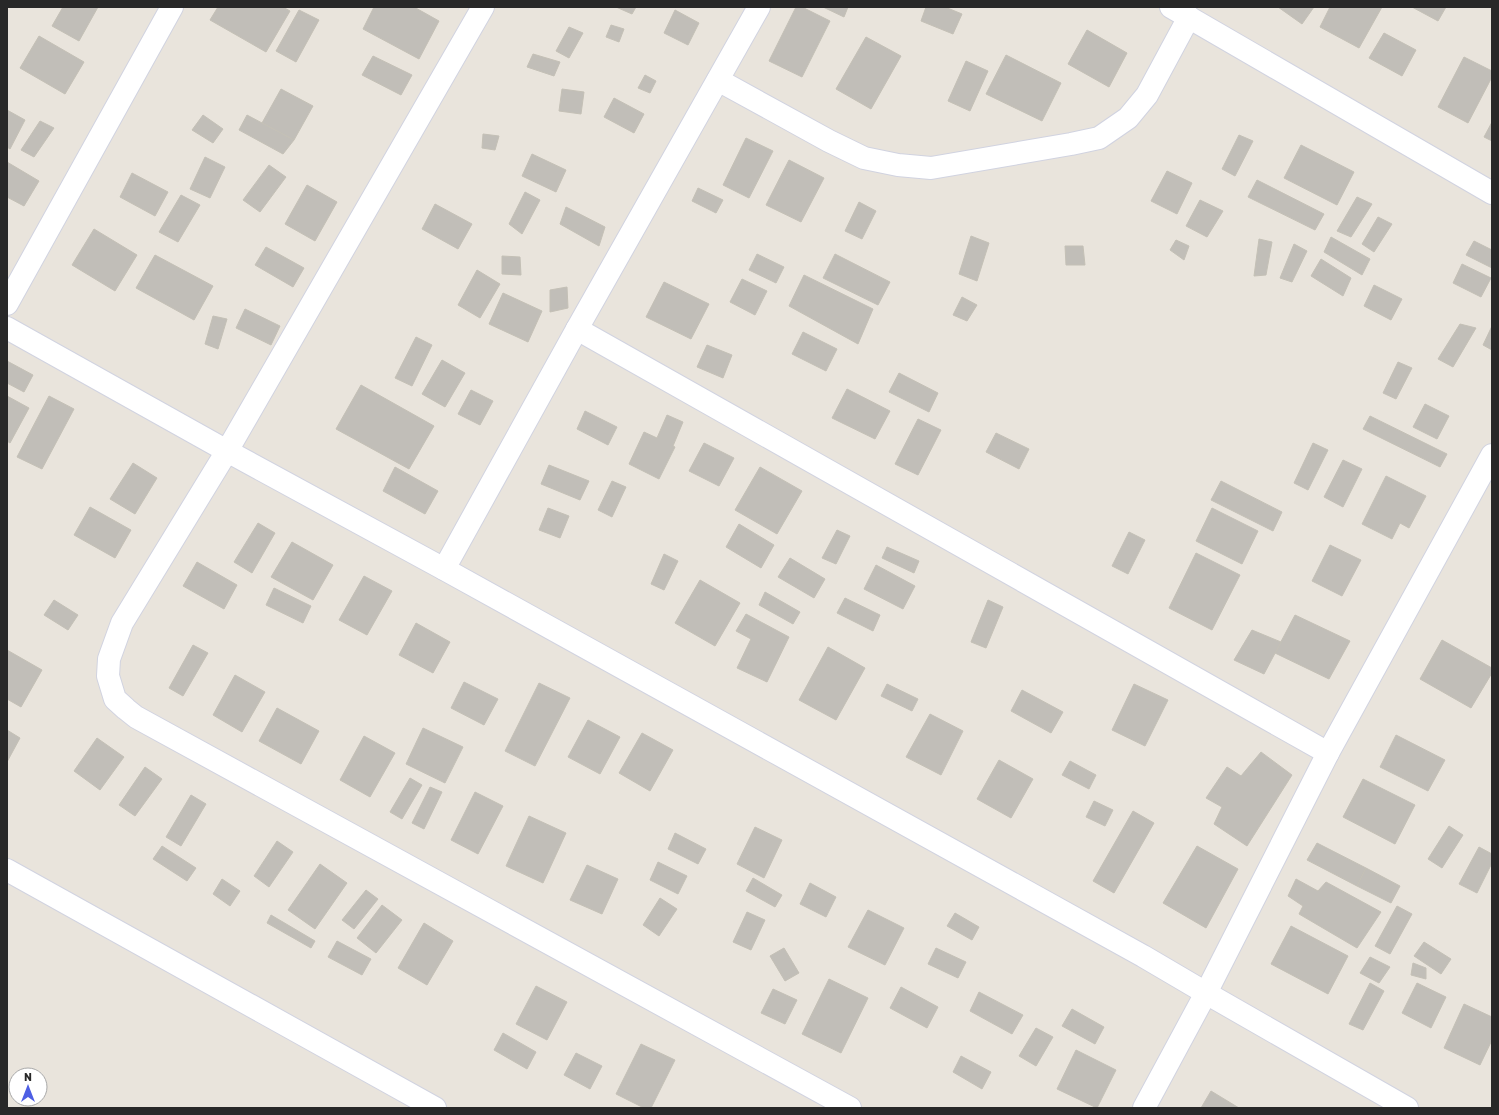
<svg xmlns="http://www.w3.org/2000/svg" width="1499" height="1115" viewBox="0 0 1499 1115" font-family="Rubik,sans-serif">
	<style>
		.building { fill: #c1beb8; stroke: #c4c0b6 }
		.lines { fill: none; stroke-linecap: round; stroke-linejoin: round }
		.street-casing { stroke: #d1d3e0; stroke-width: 24 }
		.street { stroke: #fff; stroke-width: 22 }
	</style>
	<rect width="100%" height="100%" fill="#e9e4dc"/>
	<g class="building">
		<path d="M63,7h35l-19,34 -27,-15z"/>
		<path d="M218,7h65l7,4 -24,41 -56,-32z"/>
		<path d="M374,7h40l25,14 -20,38 -56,-30z"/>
		<path d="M616,7h20l-4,7z"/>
		<path d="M796,7h6l28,14 -28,56 -33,-16z"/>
		<path d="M823,7h25l-4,10z"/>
		<path d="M926,7h19l17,7 -9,20 -32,-13z"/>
		<path d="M1278,7h36l-12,17z"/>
		<path d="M1330,7h52l-23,41 -39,-21z"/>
		<path d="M1412,7h34l-8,14z"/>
		<path d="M299,10l20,10 -23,42 -20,-11z"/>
		<path d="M675,10l24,13 -11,22 -24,-12z"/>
		<path d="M611,25l13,4 -5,13 -13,-5z"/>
		<path d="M569,27l14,6 -14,25 -13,-7z"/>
		<path d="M1087,30l40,23 -18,34 -41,-23z"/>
		<path d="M1384,33l32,17 -14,26 -33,-18z"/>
		<path d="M39,36l45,26 -19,32 -45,-26z"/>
		<path d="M866,37l35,19 -30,53 -35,-20z"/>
		<path d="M533,54l27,8 -6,14 -27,-9z"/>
		<path d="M1006,55l55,28 -19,38 -56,-27z"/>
		<path d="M373,56l39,19 -11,20 -39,-20z"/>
		<path d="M1464,57l28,14v6l-24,46 -30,-16z"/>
		<path d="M966,61l22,10 -18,40 -22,-10z"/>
		<path d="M645,75l11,6 -6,12 -12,-5z"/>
		<path d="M281,89l32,17 -19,34 -32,-17z"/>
		<path d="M562,89l22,3 -3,22 -22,-3z"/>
		<path d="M614,98l30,16 -10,19 -30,-16z"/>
		<path d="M7,110l18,10 -15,29 -3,-2z"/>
		<path d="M203,115l20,14 -10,14 -21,-13z"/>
		<path d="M247,115l47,25 -11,14 -44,-24z"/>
		<path d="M40,121l14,7 -20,29 -13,-7z"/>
		<path d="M1492,122v19l-8,-4z"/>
		<path d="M483,134l16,2 -4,14 -13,-2z"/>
		<path d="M1239,135l14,6 -18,35 -13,-7z"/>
		<path d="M746,138l27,13 -24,47 -26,-13z"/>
		<path d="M1301,145l53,27 -17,33 -53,-27z"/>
		<path d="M532,154l34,16 -10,22 -34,-16z"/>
		<path d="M205,157l20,10 -15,31 -20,-9z"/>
		<path d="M789,160l35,18 -23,44 -35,-17z"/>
		<path d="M7,162l32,19 -15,25 -17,-9z"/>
		<path d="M269,165l17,12 -26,35 -17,-12z"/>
		<path d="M1167,171l25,12 -15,31 -26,-13z"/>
		<path d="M132,173l36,19 -13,24 -35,-19z"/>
		<path d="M1257,180l67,34 -9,16 -67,-33z"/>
		<path d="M307,185l30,17 -22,39 -30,-17z"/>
		<path d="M698,188l25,12 -7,13 -24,-12z"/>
		<path d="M525,192l15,8 -18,34 -13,-10z"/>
		<path d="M181,195l19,10 -22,37 -19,-10z"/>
		<path d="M1357,197l15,7 -21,33 -14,-6z"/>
		<path d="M1200,200l23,11 -16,26 -21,-11z"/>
		<path d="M859,202l17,9 -14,28 -17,-8z"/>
		<path d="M435,204l37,20 -14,25 -36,-20z"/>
		<path d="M566,207l39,20 -6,19 -39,-22z"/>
		<path d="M1378,217l14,7 -18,28 -12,-8z"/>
		<path d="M94,229l43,26 -22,36 -43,-26z"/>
		<path d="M971,236l18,7 -12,38 -18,-7z"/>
		<path d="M1331,237l39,22 -8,16 -38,-23z"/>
		<path d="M1259,239l13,3 -6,33 -12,1z"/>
		<path d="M1176,240l13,6 -5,14 -14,-10z"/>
		<path d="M1474,241l18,9v18l-26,-13z"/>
		<path d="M1294,244l13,7 -15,31 -12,-4z"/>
		<path d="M1065,246h18l2,19h-19z"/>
		<path d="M266,247l38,21 -11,19 -38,-22z"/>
		<path d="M757,254l27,13 -8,16 -27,-13z"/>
		<path d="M835,254l55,28 -12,23 -55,-27z"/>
		<path d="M155,255l58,31 -19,34 -58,-32z"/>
		<path d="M502,256l18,1 1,18 -19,-1z"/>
		<path d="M1321,259l30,19 -8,18 -32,-20z"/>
		<path d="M1462,264l29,14 -10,19 -28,-14z"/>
		<path d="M477,270l23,14 -20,34 -22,-13z"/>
		<path d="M804,275l69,34 -15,35 -69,-38z"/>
		<path d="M742,279l25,12 -12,24 -25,-13z"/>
		<path d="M664,282l45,22 -18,35 -45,-22z"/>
		<path d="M1374,285l28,14 -11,21 -27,-14z"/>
		<path d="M567,287l1,21 -18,4v-22z"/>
		<path d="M503,293l39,18 -14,31 -39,-18z"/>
		<path d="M962,297l15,8 -10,16 -14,-6z"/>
		<path d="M245,309l35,17 -9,19 -35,-17z"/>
		<path d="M213,316l14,3 -9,30 -13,-5z"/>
		<path d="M1460,324l16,4 -23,39 -15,-8z"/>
		<path d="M1492,326v24l-9,-5z"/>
		<path d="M803,332l34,17 -11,22 -34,-17z"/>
		<path d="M416,337l16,8 -20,41 -17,-8z"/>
		<path d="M707,345l25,10 -9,23 -26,-11z"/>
		<path d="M442,360l23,13 -20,34 -23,-13z"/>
		<path d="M7,361l26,14 -9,17 -17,-9z"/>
		<path d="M1398,362l14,6 -16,31 -13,-6z"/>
		<path d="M899,373l39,20 -9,19 -40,-20z"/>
		<path d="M361,385l73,41 -25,43 -73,-40z"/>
		<path d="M847,389l43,22 -15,28 -43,-21z"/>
		<path d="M471,390l22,11 -13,24 -22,-11z"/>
		<path d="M7,396l22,12 -19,35 -3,-2z"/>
		<path d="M49,396l25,13 -32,60 -25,-12z"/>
		<path d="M1425,404l24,12 -12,23 -24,-12z"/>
		<path d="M585,411l32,16 -9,18 -31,-16z"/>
		<path d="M667,415l16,7 -10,24 2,1 -16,32 -30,-15 15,-32 13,6z"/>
		<path d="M1370,416l77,38 -7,13 -77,-38z"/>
		<path d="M918,419l23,11 -23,45 -23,-11z"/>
		<path d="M996,433l33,16 -10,20 -33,-17z"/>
		<path d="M704,443l30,15 -15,28 -30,-15z"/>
		<path d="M1313,443l15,7 -20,40 -14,-7z"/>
		<path d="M1343,460l19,9 -19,38 -19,-10z"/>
		<path d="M133,463l24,15 -22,36 -25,-15z"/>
		<path d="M549,465l40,16 -9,19 -39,-16z"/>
		<path d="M395,467l43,24 -13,23 -42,-23z"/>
		<path d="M760,467l42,24 -25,43 -42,-24z"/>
		<path d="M1386,476l40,20 -17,32 -9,-5 -8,16 -30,-15z"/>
		<path d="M612,481l14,6 -14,30 -14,-7z"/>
		<path d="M1221,481l61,31 -9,19 -62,-31z"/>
		<path d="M90,507l41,23 -16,28 -41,-23z"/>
		<path d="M548,508l21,8 -9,22 -21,-8z"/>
		<path d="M1212,508l46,23 -16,33 -46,-23z"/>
		<path d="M258,523l17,10 -23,40 -18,-11z"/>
		<path d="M739,524l35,21 -13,23 -35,-21z"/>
		<path d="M837,530l13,6 -14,28 -14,-6z"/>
		<path d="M1129,532l16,8 -17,34 -16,-8z"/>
		<path d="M292,542l41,23 -20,35 -42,-23z"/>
		<path d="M1330,545l31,15 -19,36 -30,-15z"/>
		<path d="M887,547l32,14 -5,12 -32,-15z"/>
		<path d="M1196,553l44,22 -28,55 -43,-22z"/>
		<path d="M664,554l14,7 -14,29 -13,-6z"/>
		<path d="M790,558l35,21 -11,19 -36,-21z"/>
		<path d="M197,562l40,23 -13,24 -41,-23z"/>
		<path d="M876,565l39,21 -12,23 -39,-20z"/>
		<path d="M364,576l28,15 -25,44 -28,-15z"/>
		<path d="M700,580l40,23 -25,43 -40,-23z"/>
		<path d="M274,588l37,18 -8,17 -37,-18z"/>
		<path d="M765,592l35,20 -7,12 -34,-19z"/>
		<path d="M845,598l35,17 -7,16 -36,-18z"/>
		<path d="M54,600l24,15 -10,15 -24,-15z"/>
		<path d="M988,600l15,7 -17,41 -15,-6z"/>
		<path d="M746,614l43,23 -22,45 -30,-14 14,-29 -15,-8z"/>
		<path d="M1295,615l55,26 -21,38 -54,-26z"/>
		<path d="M416,623l34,19 -17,31 -34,-18z"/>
		<path d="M1252,630l29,12 -17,32 -30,-14z"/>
		<path d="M1442,640l50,28v5l-21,35 -51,-29z"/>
		<path d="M193,645l15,8 -25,43 -14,-8z"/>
		<path d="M828,647l37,21 -29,52 -37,-20z"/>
		<path d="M7,650l35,20 -21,37 -14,-8z"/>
		<path d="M235,675l30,17 -23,40 -29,-17z"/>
		<path d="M464,682l34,17 -14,26 -33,-17z"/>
		<path d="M539,683l31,15 -35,68 -30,-15z"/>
		<path d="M887,684l31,15 -6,12 -31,-15z"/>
		<path d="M1134,684l34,16 -23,46 -33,-16z"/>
		<path d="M1022,690l41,22 -12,21 -40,-22z"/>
		<path d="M277,708l42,23 -18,33 -42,-23z"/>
		<path d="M930,714l33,17 -22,44 -35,-18z"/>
		<path d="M588,720l32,17 -20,37 -32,-17z"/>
		<path d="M423,728l40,19 -18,36 -39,-19z"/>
		<path d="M7,730l13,8 -13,24z"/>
		<path d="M642,733l31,17 -23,41 -31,-18z"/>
		<path d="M1396,735l49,25 -17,31 -48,-24z"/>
		<path d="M364,736l31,17 -25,44 -30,-17z"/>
		<path d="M97,738l27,19 -24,33 -26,-19z"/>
		<path d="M1261,752l31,23 -45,71 -33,-22 8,-17 -16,-9 21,-31 14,9z"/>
		<path d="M999,760l34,19 -22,39 -34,-19z"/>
		<path d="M1070,761l26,14 -7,14 -27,-14z"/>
		<path d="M145,767l17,12 -27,37 -16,-11z"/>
		<path d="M410,778l12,7 -20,34 -12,-7z"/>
		<path d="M1363,779l52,26 -20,39 -52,-27z"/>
		<path d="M430,787l12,5 -18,37 -12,-6z"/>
		<path d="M475,792l28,14 -25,48 -27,-14z"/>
		<path d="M191,795l15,9 -25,42 -15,-9z"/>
		<path d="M1094,801l19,9 -8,16 -19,-9z"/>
		<path d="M1133,811l21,12 -40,70 -21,-12z"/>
		<path d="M529,816l37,17 -23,50 -37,-17z"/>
		<path d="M1449,826l14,9 -21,33 -14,-9z"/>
		<path d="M755,827l27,13 -18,38 -27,-14z"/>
		<path d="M675,833l31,16 -8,15 -30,-15z"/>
		<path d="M277,841l16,11 -24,35 -15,-11z"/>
		<path d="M1317,843l49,25 -9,18 -50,-26z"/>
		<path d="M162,846l34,22 -9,13 -34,-22z"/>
		<path d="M1197,846l41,23 -32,59 -43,-25z"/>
		<path d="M1479,847l13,7v9l-15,30 -18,-9z"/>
		<path d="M658,862l29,14 -9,18 -28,-14z"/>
		<path d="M320,864l27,19 -32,46 -27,-19z"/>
		<path d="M587,865l31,14 -16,35 -32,-14z"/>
		<path d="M1366,868l34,18 -9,17 -34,-17z"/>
		<path d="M753,878l29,17 -7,12 -29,-16z"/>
		<path d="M222,879l18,12 -10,15 -17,-12z"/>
		<path d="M1296,879l22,12 8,-9 55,30 -24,36 -58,-34 4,-8 -15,-10z"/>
		<path d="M810,883l26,14 -10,20 -26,-13z"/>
		<path d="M366,890l12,9 -24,30 -12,-9z"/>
		<path d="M660,898l17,11 -18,27 -16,-11z"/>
		<path d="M382,905l20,15 -26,33 -19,-15z"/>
		<path d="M1397,906l15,8 -22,40 -15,-8z"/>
		<path d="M868,910l36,18 -19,37 -37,-18z"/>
		<path d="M747,912l18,8 -14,30 -18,-8z"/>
		<path d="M955,913l24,14 -7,13 -25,-14z"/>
		<path d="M271,915l44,26 -4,7 -44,-25z"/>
		<path d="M424,923l29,18 -26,44 -29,-17z"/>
		<path d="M1291,926l57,30 -20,38 -57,-30z"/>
		<path d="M337,941l34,18 -9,16 -34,-18z"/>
		<path d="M1424,942l27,17 -10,15 -27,-18z"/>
		<path d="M784,948l15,25 -14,8 -15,-25z"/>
		<path d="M936,948l30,14 -8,16 -30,-14z"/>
		<path d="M1370,957l20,10 -11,16 -19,-10z"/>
		<path d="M1413,963l13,5v11l-15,-4z"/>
		<path d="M829,979l39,19 -27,55 -39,-19z"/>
		<path d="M1370,983l14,8 -21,39 -14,-6z"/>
		<path d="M1417,983l29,14 -15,31 -29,-15z"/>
		<path d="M536,986l31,16 -20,38 -31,-16z"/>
		<path d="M901,987l37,20 -11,21 -37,-20z"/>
		<path d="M773,989l24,11 -12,24 -24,-11z"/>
		<path d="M979,992l44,23 -11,19 -42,-23z"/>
		<path d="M1464,1004l28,13v23l-12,25 -36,-17z"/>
		<path d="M1072,1009l32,18 -9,17 -33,-18z"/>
		<path d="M1036,1028l17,9 -17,29 -17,-10z"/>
		<path d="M503,1033l33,19 -9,17 -33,-19z"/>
		<path d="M641,1044l34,16 -24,48h-7l-28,-14z"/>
		<path d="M1076,1050l40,20 -19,38 -40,-19z"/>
		<path d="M576,1053l26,13 -12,23 -26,-14z"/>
		<path d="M961,1056l30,16 -9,17 -29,-17z"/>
		<path d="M1211,1091l28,17h-38z"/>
	</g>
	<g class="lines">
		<defs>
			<g id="street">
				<path d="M483,7l-256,444 -105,172 -13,36 -1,17 7,23 11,10 10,8 714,391"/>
				<path d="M1171,7l321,186"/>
				<path d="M718,80l111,61 35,17 34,7 33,3 140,-24 28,-6 29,-20 19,-23 42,-78"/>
				<path d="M7,304l165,-297"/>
				<path d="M7,328l220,123 217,118 699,387 63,37 201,115"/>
				<path d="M577,329l751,424"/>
				<path d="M444,569l133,-240 182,-322"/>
				<path d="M7,870l428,238"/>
				<path d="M1144,1108l62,-115 122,-240 164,-298"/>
			</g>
		</defs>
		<use href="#street" class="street-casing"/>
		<use href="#street" class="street"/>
	</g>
	<rect width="1499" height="1115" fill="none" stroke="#282828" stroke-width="16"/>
	<g transform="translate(28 1087)"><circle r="19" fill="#ffffff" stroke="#a9a9a9"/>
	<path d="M0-3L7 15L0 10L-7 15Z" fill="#4e5fe4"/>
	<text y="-6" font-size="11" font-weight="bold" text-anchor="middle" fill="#282828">N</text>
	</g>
</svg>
